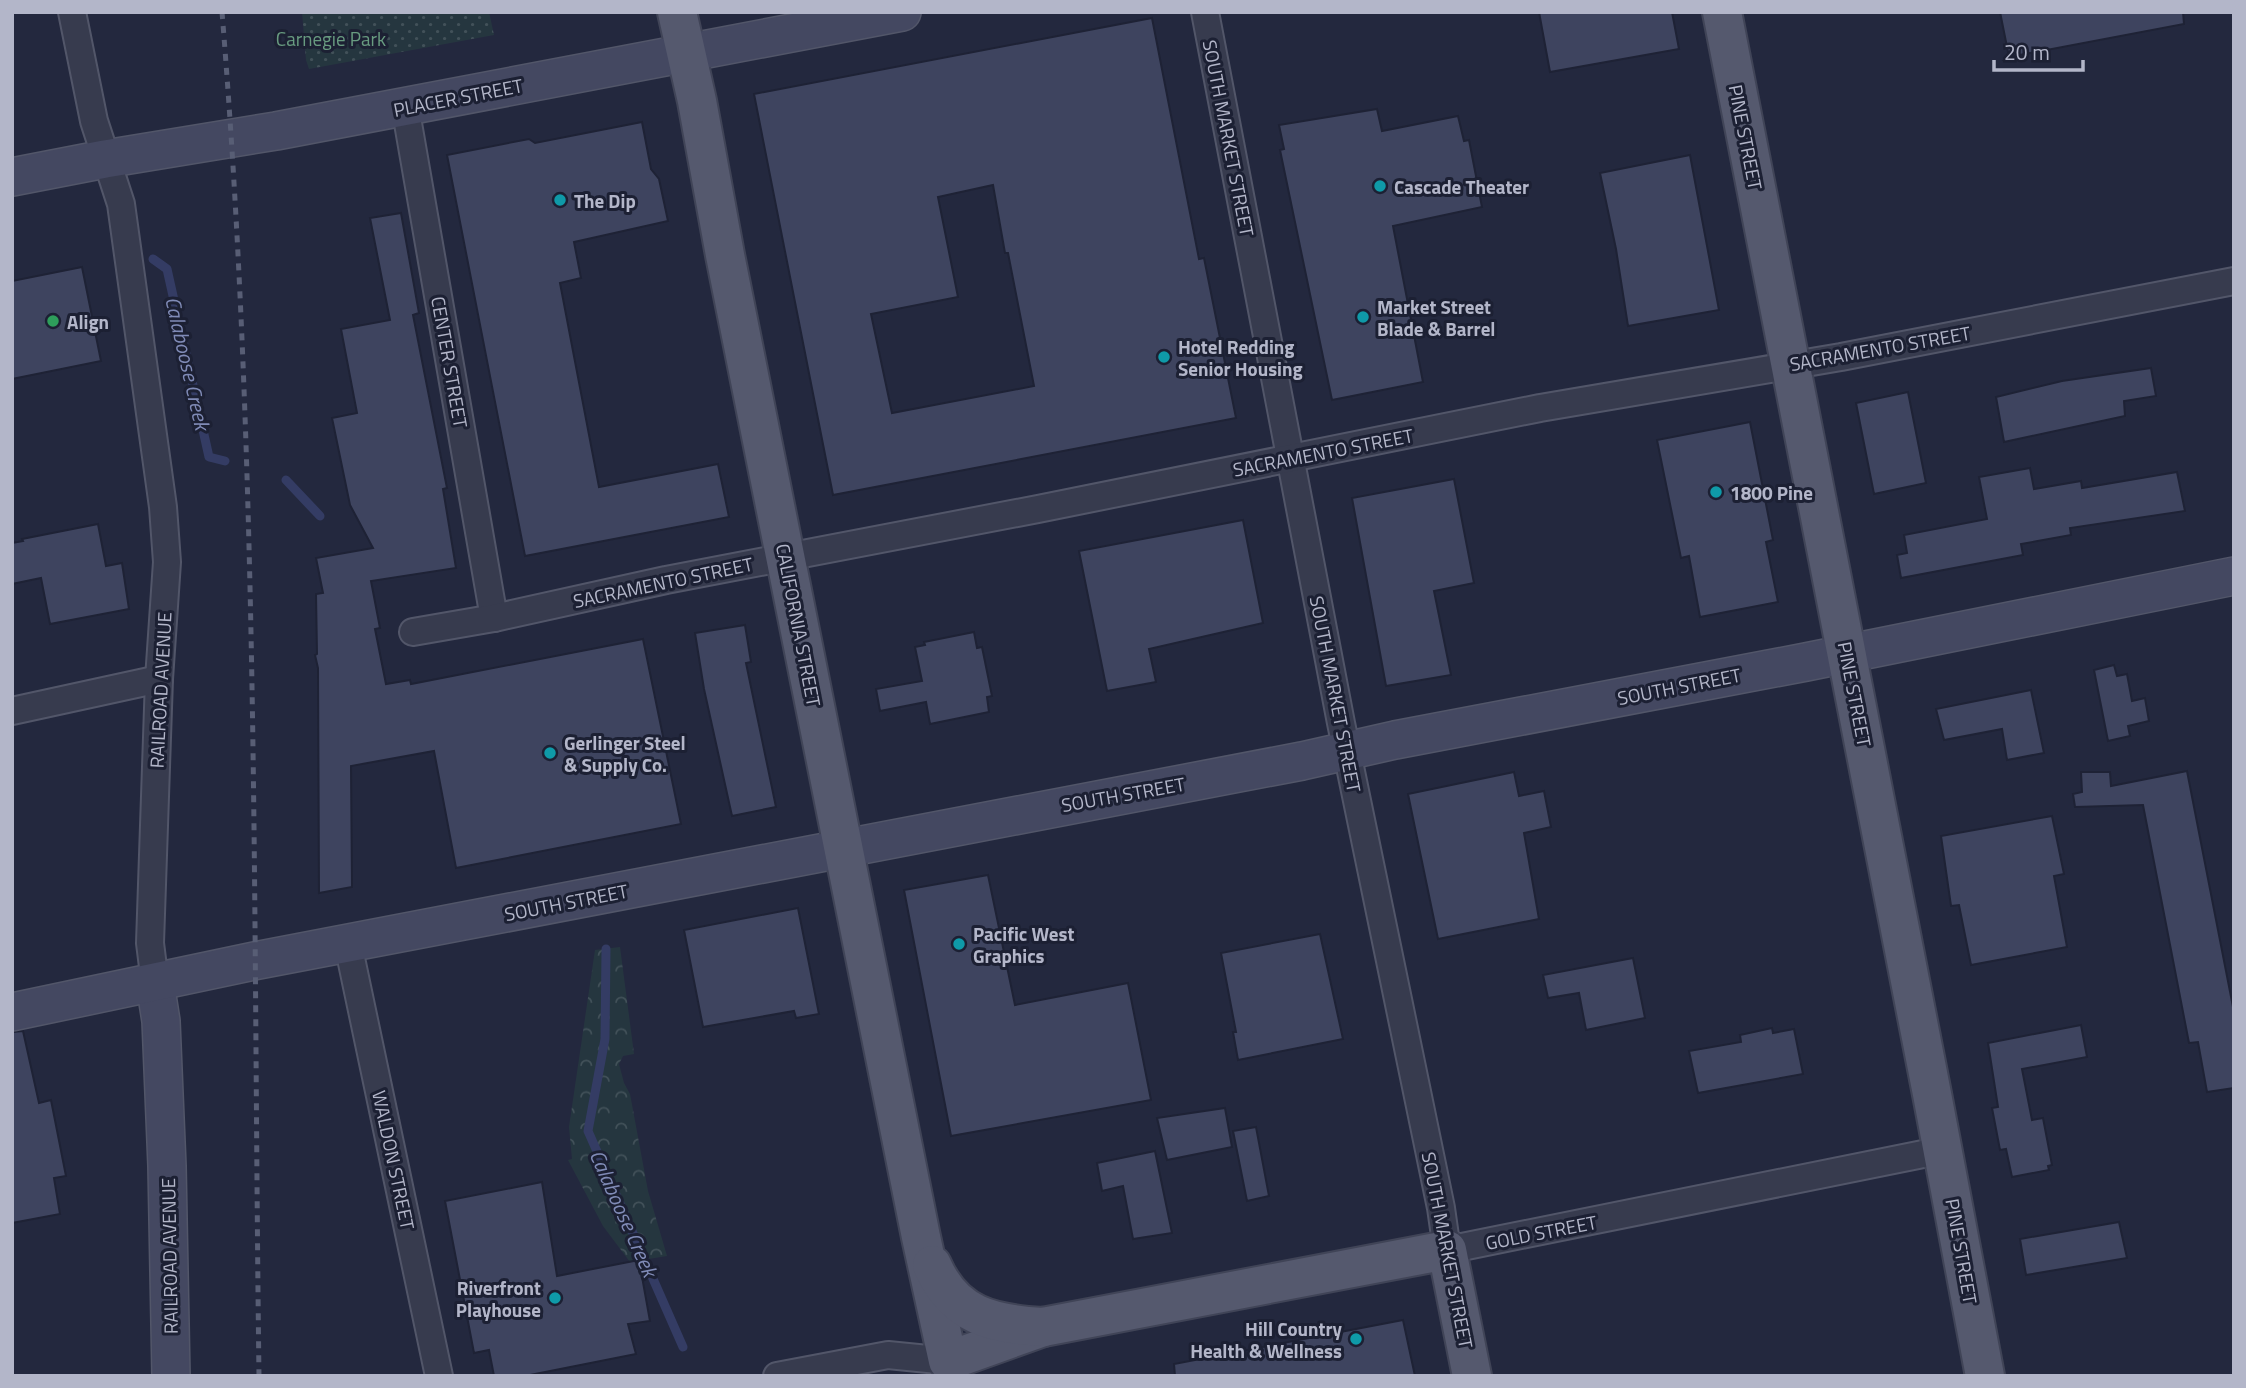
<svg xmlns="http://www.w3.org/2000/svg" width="2246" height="1388" viewBox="0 0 2246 1388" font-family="'Titillium Web',sans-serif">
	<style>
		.green { fill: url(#green-dots) }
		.forest { fill: url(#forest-crowns) }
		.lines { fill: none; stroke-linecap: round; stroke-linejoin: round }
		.stream { stroke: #343c64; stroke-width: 9 }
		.building { fill: #3e445f; stroke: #1e2235; stroke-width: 2; fill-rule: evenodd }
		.street-casing { stroke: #525669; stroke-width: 30 }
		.secondary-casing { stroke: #525669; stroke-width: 40 }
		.primary-casing { stroke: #404457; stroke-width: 42 }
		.street { stroke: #373b4e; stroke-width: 26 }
		.secondary { stroke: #444861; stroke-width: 37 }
		.primary { stroke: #55596e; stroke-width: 38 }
		.rail { stroke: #585e75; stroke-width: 5; stroke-dasharray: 7 7; stroke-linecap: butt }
		.culture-dot { fill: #0f9aa8; stroke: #1c2033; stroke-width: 2.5 }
		.leisure-dot { fill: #2e9e5b; stroke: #1c2033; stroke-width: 2.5 }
		.labels { text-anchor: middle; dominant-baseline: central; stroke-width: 6; stroke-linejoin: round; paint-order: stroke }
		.park-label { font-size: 19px; fill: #689b80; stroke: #1c2033 }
		.street-label { font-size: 19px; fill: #b3b6c9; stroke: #1c2033 }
		.poi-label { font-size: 19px; font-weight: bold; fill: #b3b6c9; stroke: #1c2033; text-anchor: start }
		.water-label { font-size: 21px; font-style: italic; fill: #808bb7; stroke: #1c2033 }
	</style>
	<defs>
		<pattern id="green-dots" width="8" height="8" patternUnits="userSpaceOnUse" patternTransform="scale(1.75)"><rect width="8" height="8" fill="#25363f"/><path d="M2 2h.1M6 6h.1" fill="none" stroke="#425159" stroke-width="1.8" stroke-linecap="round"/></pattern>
		<pattern id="forest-crowns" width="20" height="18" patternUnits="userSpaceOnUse" patternTransform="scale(1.75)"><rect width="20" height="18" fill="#25363f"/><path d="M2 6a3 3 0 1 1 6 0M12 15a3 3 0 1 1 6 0" fill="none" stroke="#425159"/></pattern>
	</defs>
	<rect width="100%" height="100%" fill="#23283e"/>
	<path class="green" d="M302,12h187l5,23 -185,34 -3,-9z"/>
	<path class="forest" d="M620,947l14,107 -11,2 -4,8 5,19 6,11 18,97 19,65 -37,6 -27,-36 -35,-66 4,-1 -3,-32 26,-177z"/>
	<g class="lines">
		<g class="stream">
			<path d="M153,259l14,10 42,188 16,4"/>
			<path d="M286,480l34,36"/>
			<path d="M606,949l-1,90 -17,92 95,216"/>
		</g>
	</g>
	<g class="building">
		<path d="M1539,12h133l7,37 -129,23z"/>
		<path d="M2000,12h183l1,12 -175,33z"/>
		<path d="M1152,18l47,241 5,-1 32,160 -403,77 -79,-401zM993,185l12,68h3l26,133 -142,27 -21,-99 87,-17 -20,-100z"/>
		<path d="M1377,109l5,22 76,-15 6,25 5,-1 13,67 -89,19 30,156 -91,18 -52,-250 4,-1 -5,-24z"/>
		<path d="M642,122l9,47 8,10 9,42 -94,21 7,36 -21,5 39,204 119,-23 11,53 -204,39 -78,-401 82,-16 6,4z"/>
		<path d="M1690,155l29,155 -91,16 -12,-77 -16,-76z"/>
		<path d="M401,213l18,100 -6,2 34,173 -4,1 13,79 -85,13 9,47 -5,1 11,55 24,-4 1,4 232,-45 38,185 -225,44 -22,-117 -83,15 1,121 -33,6 -1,-225 -3,-13 2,-1 -1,-60 7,-1 -7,-35 57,-10 -23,-43 -18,-87 25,-5 -16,-84 49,-9 -20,-102z"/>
		<path d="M82,267l19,94 -89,18v-98z"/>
		<path d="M2151,368l5,28 -32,5 1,15 -121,26 -8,-45 66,-16z"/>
		<path d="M1908,392l18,91 -52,11 -18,-91z"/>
		<path d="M1750,422l23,118 -7,2 12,60 -78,15 -11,-61 -8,2 -24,-118z"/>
		<path d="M2030,468l4,21 47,-8 1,7 95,-16 8,39 -115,17 1,7 -50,9 2,11 -122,23 -4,-23 10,-2 -3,-18 83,-16 -8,-42z"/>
		<path d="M1454,479l20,104 -40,8 17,84 -65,11 -34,-188z"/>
		<path d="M1243,520l20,103 -114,26 7,33 -49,9 -28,-140z"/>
		<path d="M98,524l8,42 16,-3 7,46 -79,15 -9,-46 -29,6v-41l11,-2 -1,-2z"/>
		<path d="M745,625l6,37 -5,1 30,144 -44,9 -28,-127 -9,-56z"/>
		<path d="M974,632l3,16 5,-1 10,49 -5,1 2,15 -59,12 -4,-22 -46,9 -4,-22 46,-8 -7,-34 10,-2 -1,-3z"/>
		<path d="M2114,665l3,11 10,-2 5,27 13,-3 4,23 -21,5 2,10 -22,5 -14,-71z"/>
		<path d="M2031,690l13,63 -37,7 -5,-31 -58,11 -8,-31z"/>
		<path d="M2187,771l47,241v76l-27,4 -9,-50 -9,1 -46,-238 -68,2 -2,-13 9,-2 -1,-20h29l1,14z"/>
		<path d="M1514,772l5,24 25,-5 7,36 -27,6 15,86 -101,20 -30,-145z"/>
		<path d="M2052,816l12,58 -10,2 13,71 -96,18 -12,-60 -8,1 -10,-70z"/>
		<path d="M988,875l27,130 113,-22 23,117 -200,36 -47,-246z"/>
		<path d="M798,908l21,106 -23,4 -2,-7 -91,16 -19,-97z"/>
		<path d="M1320,934l23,105 -105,21 -5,-28h3l-15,-79z"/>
		<path d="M1633,958l12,60 -59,12 -7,-37 -31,5 -5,-23z"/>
		<path d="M2081,1025l6,32 -65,12 10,51 11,-2 9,47 -4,1 1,4 -37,7 -6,-28 -6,1 -8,-42 6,-1 -10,-64z"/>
		<path d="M1772,1028l1,5 21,-4 9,45 -105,19 -9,-42 52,-9 -1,-7z"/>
		<path d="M23,1031l16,72 12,-3 15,76 -12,2 6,36 -48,9v-191z"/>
		<path d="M1225,1108l7,39 -65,13 -10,-42z"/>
		<path d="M1256,1127l13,69 -22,5 -14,-70z"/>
		<path d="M1155,1151l17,82 -39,6 -10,-53 -21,5 -5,-28z"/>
		<path d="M542,1182l15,94 82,-16 11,61 -22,3 8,30 -111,22h-31l-5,-26 -15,3 -29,-152z"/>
		<path d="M2119,1222l8,36 -101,17 -6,-36z"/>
		<path d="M1403,1320l12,56h-240l-1,-12z"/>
	</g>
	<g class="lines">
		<defs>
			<g id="street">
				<path d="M72,12l22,109 27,83 42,303 4,55 -8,117 -9,264 5,40"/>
				<path d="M1205,12l136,711 100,485 6,42 496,-100"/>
				<path d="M405,106l89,512"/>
				<path d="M413,632l81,-14 172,-38 372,-71 502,-101 301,-51 393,-76"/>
				<path d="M12,711l147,-32"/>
				<path d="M348,944l91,432"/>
				<path d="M777,1376l111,-21 60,6 3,14"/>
			</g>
			<g id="secondary">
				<path d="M12,177l93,-18 171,-28 626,-119"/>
				<path d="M155,983l6,38 6,145 4,210"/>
				<path d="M12,1012l242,-51 1048,-200 93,-21 411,-78 428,-86"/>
			</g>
			<g id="primary">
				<path d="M677,12l20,89 28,154 196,982 27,124 95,-34"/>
				<path d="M1722,12l210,1082 53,282"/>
				<path d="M932,1265c22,51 60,59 111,62l404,-77 25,126"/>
			</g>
		</defs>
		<use href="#street" class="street-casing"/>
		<use href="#secondary" class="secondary-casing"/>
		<use href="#primary" class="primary-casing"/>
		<use href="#street" class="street"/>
		<use href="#secondary" class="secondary"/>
		<use href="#primary" class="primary"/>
		<path class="rail" d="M222,12c37,453 31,909 37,1364"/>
	</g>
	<g class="culture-dot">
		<circle cx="1380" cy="186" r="7"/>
		<circle cx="560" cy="200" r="7"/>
		<circle cx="1363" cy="317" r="7"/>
		<circle cx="1164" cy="357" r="7"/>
		<circle cx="1716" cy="492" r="7"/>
		<circle cx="550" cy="753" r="7"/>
		<circle cx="959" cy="944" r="7"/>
		<circle cx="555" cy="1298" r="7"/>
		<circle cx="1356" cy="1339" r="7"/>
	</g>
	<circle class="leisure-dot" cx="53" cy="321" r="7"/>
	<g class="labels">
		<g class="park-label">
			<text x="331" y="38">Carnegie Park</text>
		</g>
		<g class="street-label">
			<text transform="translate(458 97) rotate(-11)">PLACER STREET</text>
			<text transform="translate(1746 137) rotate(79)">PINE STREET</text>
			<text transform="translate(1229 138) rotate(79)">SOUTH MARKET STREET</text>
			<text transform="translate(1880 348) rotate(-10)">SACRAMENTO STREET</text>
			<text transform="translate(450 362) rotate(80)">CENTER STREET</text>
			<text transform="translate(1323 452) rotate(-11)">SACRAMENTO STREET</text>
			<text transform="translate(663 582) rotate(-12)">SACRAMENTO STREET</text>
			<text transform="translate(799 625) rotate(79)">CALIFORNIA STREET</text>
			<text transform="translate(1679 686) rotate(-11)">SOUTH STREET</text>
			<text transform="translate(160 690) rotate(-87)">RAILROAD AVENUE</text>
			<text transform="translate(1336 694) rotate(79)">SOUTH MARKET STREET</text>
			<text transform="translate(1855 694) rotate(79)">PINE STREET</text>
			<text transform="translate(1123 794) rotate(-10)">SOUTH STREET</text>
			<text transform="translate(566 902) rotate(-11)">SOUTH STREET</text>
			<text transform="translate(394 1160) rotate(78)">WALDON STREET</text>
			<text transform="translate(1541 1232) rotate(-11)">GOLD STREET</text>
			<text transform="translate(1448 1250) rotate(79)">SOUTH MARKET STREET</text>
			<text transform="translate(1962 1251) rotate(80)">PINE STREET</text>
			<text transform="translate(169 1256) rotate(-91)">RAILROAD AVENUE</text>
		</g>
		<g class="poi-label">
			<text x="1394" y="186">Cascade Theater</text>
			<text x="574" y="200">The Dip</text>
			<text x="1377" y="306">Market Street<tspan x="1377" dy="22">Blade &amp; Barrel</tspan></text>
			<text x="67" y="321">Align</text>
			<text x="1178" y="346">Hotel Redding<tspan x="1178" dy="22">Senior Housing</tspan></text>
			<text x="1730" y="492">1800 Pine</text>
			<text x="564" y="742">Gerlinger Steel<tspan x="564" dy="22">&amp; Supply Co.</tspan></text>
			<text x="973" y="933">Pacific West<tspan x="973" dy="22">Graphics</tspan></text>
			<text x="541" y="1287" text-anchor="end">Riverfront<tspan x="541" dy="22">Playhouse</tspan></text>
			<text x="1342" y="1328" text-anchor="end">Hill Country<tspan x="1342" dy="22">Health &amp; Wellness</tspan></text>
		</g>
		<g class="water-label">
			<text transform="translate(188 363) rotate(77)">Calaboose Creek</text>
			<text transform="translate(624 1213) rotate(66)">Calaboose Creek</text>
		</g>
	</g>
	<rect width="2246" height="1388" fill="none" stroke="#b3b6c9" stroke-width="28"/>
	<path d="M1994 60v10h89v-10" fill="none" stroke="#b3b6c9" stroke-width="3.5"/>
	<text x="2004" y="60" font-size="21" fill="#b3b6c9" stroke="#1c2033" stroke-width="5" paint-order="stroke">20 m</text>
</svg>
